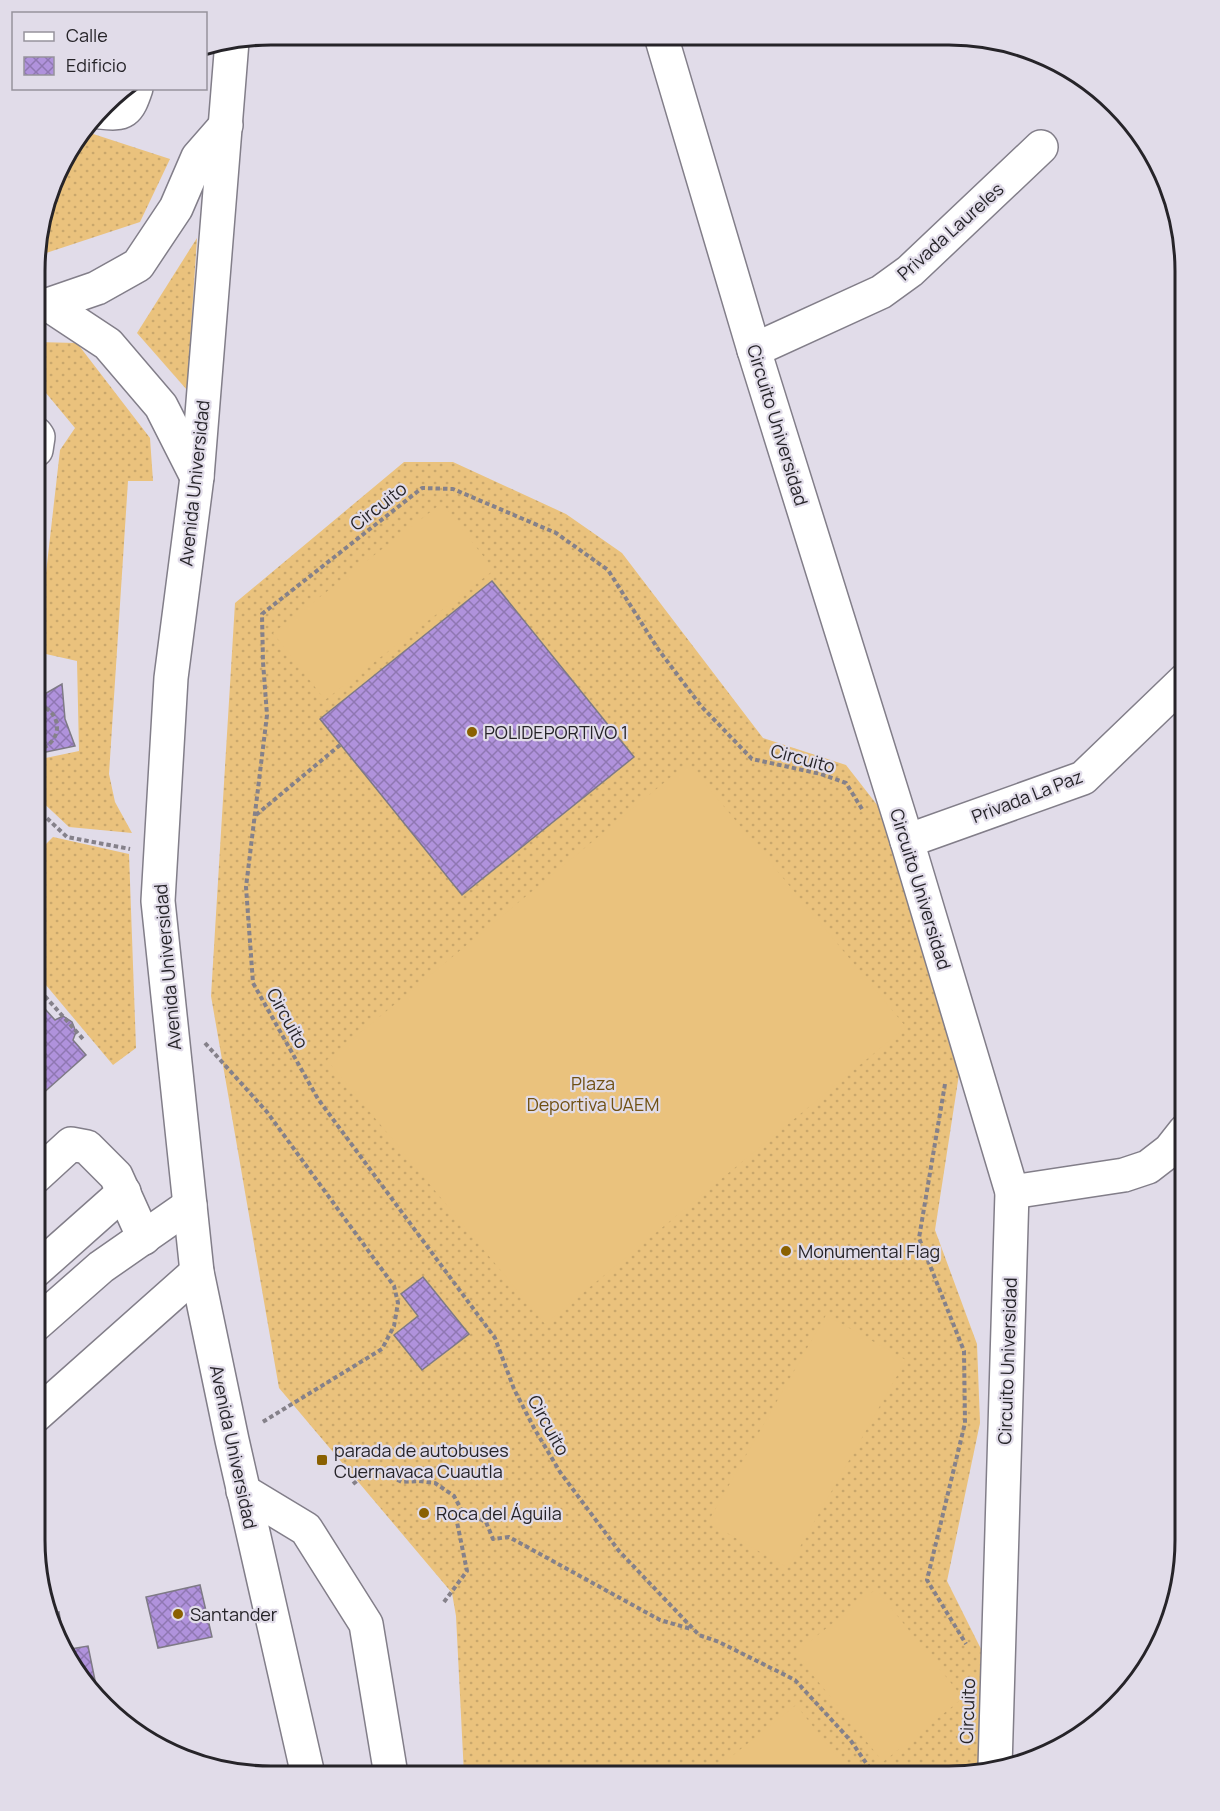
<svg xmlns="http://www.w3.org/2000/svg" width="1220" height="1811" viewBox="0 0 1220 1811" font-family="Manrope,sans-serif">
	<style>
		.grass { fill: url(#grass-dots) }
		.garden { fill: #eac27d }
		.building { fill: url(#building-cross-hatch); stroke: #7e7a85; stroke-width: 1.5 }
		.lines { fill: none; stroke-linecap: round; stroke-linejoin: round }
		.minor-casing { stroke: #827e89; stroke-width: 36 }
		.path { stroke: #85818a; stroke-width: 4; stroke-dasharray: 4.5 3; stroke-linecap: butt }
		.minor { stroke: #fff; stroke-width: 33 }
		.poi-dot { fill: #8a6101; stroke: #e1dce9; stroke-width: 2 }
		.labels { text-anchor: middle; dominant-baseline: central; stroke-width: 4.5; stroke-linejoin: round; paint-order: stroke }
		.street-label { font-size: 18px; fill: #262429; stroke: #e1dce9 }
		.poi-label { font-size: 18px; fill: #262429; stroke: #e1dce9; text-anchor: start }
		.park-label { font-size: 18px; fill: #6f5014; stroke: #e1dce9 }
		.rim { fill: none; stroke: #262429; stroke-width: 3 }
	</style>
	<defs>
		<pattern id="grass-dots" width="8" height="8" patternUnits="userSpaceOnUse" patternTransform="scale(1.5)"><rect width="8" height="8" fill="#eac27d"/><path d="M2 2h.1M6 6h.1" fill="none" stroke="#c9a76c" stroke-width="1.8" stroke-linecap="round"/></pattern>
		<pattern id="building-cross-hatch" width="8" height="8" patternUnits="userSpaceOnUse" patternTransform="scale(1.5)"><rect width="8" height="8" fill="#b092dc"/><path d="M0 0l8 8M0 8l8-8" fill="none" stroke="#8f77b2"/></pattern>
	</defs>
	<rect width="100%" height="100%" fill="#e1dce9"/>
	<g class="grass">
		<path d="M84,131l86,28 -30,63 -103,34v-16l29,-87z"/>
		<path d="M197,238l-10,152 -50,-57z"/>
		<path d="M36,342l41,1 73,95 3,43h-25l-19,293 6,28 17,31 -63,-6 -33,-31v-36l43,-9 -2,-90 -40,-9 23,-202 15,-22 -39,-47z"/>
		<path d="M404,462h49l113,52 56,39 141,185 83,27 39,50 75,253 -25,162 42,114 3,79 -33,158 44,88 -6,100 -36,7 -485,-1 -8,-159 -4,-23 -173,-205 -68,-392 24,-393z"/>
		<path d="M53,837l76,17 7,194 -23,17 -78,-93 1,-118z"/>
	</g>
	<g class="garden">
		<path d="M442,503l52,67 -169,130 -52,-67z"/>
		<path d="M688,763l218,264 -361,297 -218,-264z"/>
		<path d="M826,1315l80,45 -118,208 -80,-46z"/>
		<path d="M876,1589l87,109 -80,64 -88,-109z"/>
		<path d="M796,1705l46,58 -16,13h-119z"/>
	</g>
	<g class="building">
		<path d="M492,581l142,176 -172,138 -142,-176z"/>
		<path d="M36,663l6,33 -6,-1z"/>
		<path d="M62,684l3,35 10,27 -39,8v-55z"/>
		<path d="M35,998l20,22 8,-4 9,6 4,10 -3,8 13,15 -45,40 -6,-5z"/>
		<path d="M423,1277l46,57 -47,36 -28,-35 24,-19 -17,-22z"/>
		<path d="M200,1585l12,52 -54,11 -12,-51z"/>
		<path d="M59,1612l3,18 -9,2 -4,-18z"/>
		<path d="M88,1646l11,54 -15,-16 -20,-34z"/>
	</g>
	<g class="lines">
		<defs>
			<g id="minor">
				<path d="M661,36l93,314 153,491 105,351 -17,575"/>
				<path d="M232,41l-35,436 -26,201 -13,223 39,371 35,168 76,335"/>
				<path d="M100,112c25,3 28,0 36,-24"/>
				<path d="M49,305l59,39 53,62 36,71"/>
				<path d="M36,309l61,-21 41,-23 38,-57 22,-51 28,-32"/>
				<path d="M754,350l127,-58 29,-21 131,-124"/>
				<path d="M36,450l2,-13 -2,-3"/>
				<path d="M907,841l176,-63 102,-98"/>
				<path d="M35,1177l36,-33 16,3 29,29 28,62"/>
				<path d="M1012,1192l112,-17 24,-8 22,-17 15,-19"/>
				<path d="M35,1271l89,-79"/>
				<path d="M35,1325l66,-58 89,-62"/>
				<path d="M35,1416l162,-144"/>
				<path d="M243,1491l63,38 60,95 25,151"/>
			</g>
		</defs>
		<use href="#minor" class="minor-casing"/>
		<g class="path">
			<path d="M36,750c28,-5 28,-41 0,-45"/>
			<path d="M36,808l31,29 63,12"/>
			<path d="M862,809l-16,-26 -25,-9 -69,-15 -51,-53 -43,-57 -50,-79 -52,-37 -103,-44 -31,-1 -160,126 1,48 4,53 -21,172 7,96 65,116 177,239 19,51 20,39 26,44 59,79 80,84 20,7 76,38 56,61 24,35"/>
			<path d="M256,815l84,-70"/>
			<path d="M35,985l48,54"/>
			<path d="M205,1043l62,69 127,174 4,17 -4,23 -12,23 -121,74"/>
			<path d="M945,1084l-26,154 45,113 1,72 -38,157 39,64"/>
			<path d="M353,1484l20,-16 29,14 17,-1 16,2 19,13 8,15"/>
			<path d="M444,1602l23,-31 -10,-49 5,-11 24,11 7,17 16,-2 151,83 31,9"/>
		</g>
		<use href="#minor" class="minor"/>
	</g>
	<g class="poi-dot">
		<circle cx="472" cy="732" r="6"/>
		<circle cx="786" cy="1251" r="6"/>
		<rect x="316" y="1454" width="12" height="12" rx="3"/>
		<circle cx="424" cy="1513" r="6"/>
		<circle cx="178" cy="1614" r="6"/>
	</g>
	<g class="labels">
		<g class="street-label">
			<text transform="translate(950 231) rotate(-42)">Privada Laureles</text>
			<text transform="translate(778 425) rotate(73)">Circuito Universidad</text>
			<text transform="translate(194 483) rotate(-84)">Avenida Universidad</text>
			<text transform="translate(378 506) rotate(-38)">Circuito</text>
			<text transform="translate(803 758) rotate(15)">Circuito</text>
			<text transform="translate(1027 796) rotate(-21)">Privada La Paz</text>
			<text transform="translate(921 889) rotate(73)">Circuito Universidad</text>
			<text transform="translate(167 967) rotate(-95)">Avenida Universidad</text>
			<text transform="translate(288 1018) rotate(61)">Circuito</text>
			<text transform="translate(1007 1361) rotate(-88)">Circuito Universidad</text>
			<text transform="translate(549 1425) rotate(61)">Circuito</text>
			<text transform="translate(234 1447) rotate(78)">Avenida Universidad</text>
			<text transform="translate(967 1711) rotate(-88)">Circuito</text>
		</g>
		<g class="poi-label">
			<text x="484" y="732">POLIDEPORTIVO 1</text>
			<text x="798" y="1251">Monumental Flag</text>
			<text x="334" y="1450">parada de autobuses<tspan x="334" dy="21">Cuernavaca Cuautla</tspan></text>
			<text x="436" y="1513">Roca del Águila</text>
			<text x="190" y="1614">Santander</text>
		</g>
		<g class="park-label">
			<text x="593" y="1083">Plaza<tspan x="593" dy="21">Deportiva UAEM</tspan></text>
		</g>
	</g>
	<path d="M0 0H1220V1811H0ZM271 45H949A226 226 0 0 1 1175 271V1540A226 226 0 0 1 949 1766H271A226 226 0 0 1 45 1540V271A226 226 0 0 1 271 45Z" fill="#e1dce9" fill-rule="evenodd"/>
	<path class="rim" d="M271 45H949A226 226 0 0 1 1175 271V1540A226 226 0 0 1 949 1766H271A226 226 0 0 1 45 1540V271A226 226 0 0 1 271 45Z"/>
	<rect x="12" y="12" width="195" height="78" fill="#e1dce9" stroke="#96929c" stroke-width="1.5"/>
	<rect x="24" y="32" width="30" height="9" fill="#ffffff" stroke="#96929c" stroke-width="1.5"/>
	<text x="66" y="42" font-size="18" fill="#262429">Calle</text>
	<rect x="24" y="57" width="30" height="18" fill="url(#building-cross-hatch)" stroke="#96929c" stroke-width="1.5"/>
	<text x="66" y="72" font-size="18" fill="#262429">Edificio</text>
</svg>
